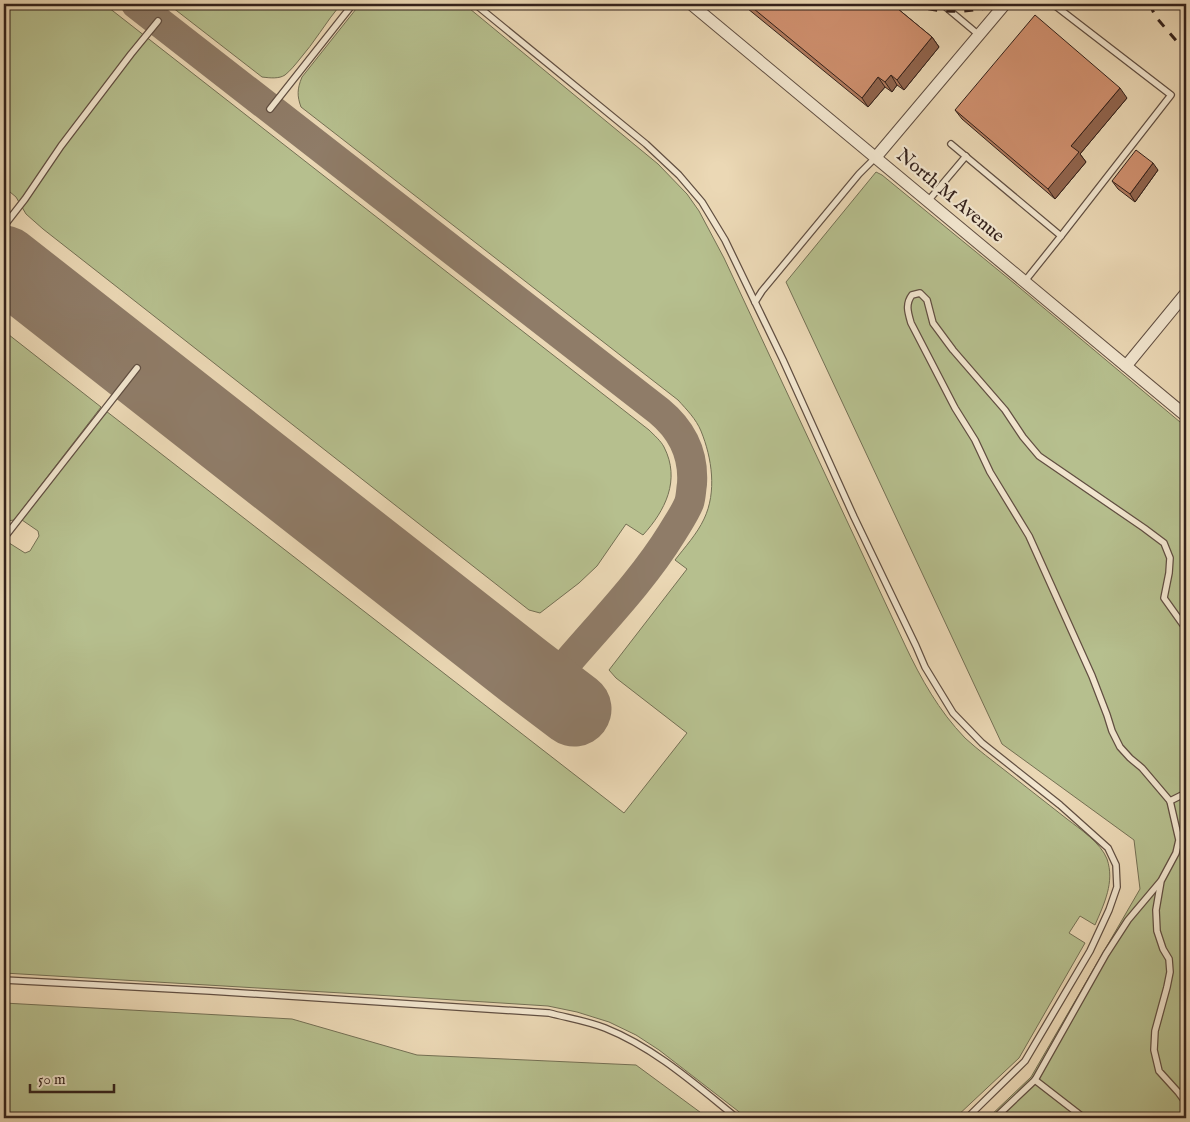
<svg xmlns="http://www.w3.org/2000/svg" width="1190" height="1122" viewBox="0 0 1190 1122" font-family="'IM FELL English',serif">
	<style>
		.green { fill: #b6bf8e; stroke: #747054 }
		.lines { fill: none; stroke-linecap: round; stroke-linejoin: round }
		.taxiway { stroke: #8f7c68; stroke-width: 30 }
		.runway { stroke: #8f7c68; stroke-width: 75 }
		.service-casing { stroke: #614f42; stroke-width: 8 }
		.minor-casing { stroke: #614f42; stroke-width: 13 }
		.service { stroke: #f2e6cf; stroke-width: 5.5 }
		.minor { stroke: #f2e6cf; stroke-width: 11 }
		.rail { stroke: #33211b; stroke-width: 3; stroke-dasharray: 9 9; stroke-linecap: butt }
		.wall { fill: #b27c5f; stroke: #33211b }
		.shaded-wall { fill: #91654e; stroke: #33211b }
		.building { fill: #cf906f; stroke: #33211b }
		.labels { text-anchor: middle; dominant-baseline: central; stroke-width: 4.5; stroke-linejoin: round; paint-order: stroke }
		.street-label { font-size: 19px; fill: #33211b; stroke: #f2e6cf }
	</style>
	<rect width="100%" height="100%" fill="#ebd8b5"/>
	<filter id="stains"><feTurbulence type="fractalNoise" baseFrequency=".004" numOctaves="4"/><feColorMatrix values="0 0 0 0 .2 0 0 0 0 .09 0 0 0 0 .02 0 0 0 .5 -.17"/></filter>
	<radialGradient id="worn" r=".72"><stop offset=".6" stop-color="#630" stop-opacity="0"/><stop offset="1" stop-color="#630" stop-opacity=".3"/></radialGradient>
	<g class="green">
		<path d="M4,4h100l545,426c5,5 12,11 15,17 17,33 1,64 -21,88l-17,-11 -29,42 -18,17 -39,30 -11,-3 -486,-381 -17,-15 -10,-17 -12,-10z"/>
		<path d="M168,4h173c-15,18 -27,39 -42,56 -4,5 -9,11 -14,15 -6,4 -15,3 -23,2z"/>
		<path d="M360,4h104l194,160 29,30 12,17 25,47 181,387c16,34 34,66 60,93 13,12 28,23 42,34 20,16 40,31 60,47 13,10 34,24 40,40 8,23 -3,45 -12,66l-15,-9 -11,17 16,10 -66,115 -64,60h-208l-88,-68 -23,-15 -27,-13 -32,-10 -29,-6 -172,-11 -372,-22v-430l2,-2 19,12 5,-2 9,-15 -1,-5 -16,-11 84,-109 518,402 63,-80 -71,-55 -7,-8 78,-101 -12,-9c10,-13 22,-26 29,-41 13,-27 8,-61 -3,-88 -5,-12 -14,-21 -23,-31l-377,-293c-4,-11 -4,-18 1,-30z"/>
		<path d="M876,172l6,3 138,113 166,139v691h-198l43,-41 109,-188 -6,-49 -132,-96 -216,-462z"/>
		<path d="M4,331l97,76 -87,113 -7,1 -3,-2z"/>
		<path d="M4,1003l288,16 125,36 219,10 72,53h-704z"/>
	</g>
	<g class="lines">
		<path class="taxiway" d="M136,4l523,407c23,19 35,43 33,73 -1,6 -1,13 -3,19 -4,10 -11,20 -17,30 -29,47 -69,88 -105,130 -14,13 -25,13 -43,8"/>
		<path class="runway" d="M4,263l520,408 50,38"/>
		<defs>
			<g id="service">
				<path d="M475,4l171,140 33,31 23,27 23,38 58,120 71,157 62,129 9,21 28,46 29,30 78,62 48,43 8,17 1,22 -8,23 -19,41 -65,110 -58,57"/>
				<path d="M942,4l37,31"/>
				<path d="M1053,4l118,91 -110,141"/>
				<path d="M270,109l83,-105"/>
				<path d="M951,144l110,92 -36,45"/>
				<path d="M928,201l38,-45"/>
				<path d="M4,226l21,-27 36,-53 70,-92 27,-33"/>
				<path d="M755,302l7,-11 97,-117 17,-17"/>
				<path d="M4,538l133,-170"/>
				<path d="M1186,629l-22,-31 5,-25 1,-15 -6,-15 -20,-15 -105,-72 -16,-19 -18,-27 -52,-60 -20,-27 -6,-23 -7,-7 -8,2c-7,9 -4,18 -1,28l44,85 20,32 15,32 39,64 63,140 15,39 5,16 8,16 10,11 12,10 28,33 9,39 -3,13 -15,28 -5,29 1,21 6,18 6,10 1,13 -3,15 -12,44 -1,19 5,21 19,21 8,11"/>
				<path d="M1170,801l16,-8"/>
				<path d="M4,980l206,11 339,22c19,5 38,8 56,15 50,20 91,57 132,90"/>
				<path d="M1035,1080l49,38"/>
				<path d="M995,1118l40,-38 71,-126 22,-34 32,-38"/>
			</g>
			<g id="minor">
				<path d="M691,4l495,412"/>
				<path d="M876,157l129,-153"/>
				<path d="M1126,366l60,-73"/>
			</g>
		</defs>
		<use href="#service" class="service-casing"/>
		<use href="#minor" class="minor-casing"/>
		<use href="#service" class="service"/>
		<use href="#minor" class="minor"/>
		<g class="rail">
			<path d="M911,4c19,7 43,9 63,6 9,-1 19,-4 28,-6"/>
			<path d="M1150,4l5,12 31,36"/>
		</g>
	</g>
	<g class="wall">
		<path d="M742,4h150l40,33 7,10 -35,43 -7,-5 -5,7 -7,-5 -17,20z"/>
		<path d="M1127,98l-47,56 6,8 -31,37 -93,-80 -7,-9z"/>
		<path d="M1158,170l-23,32 -17,-13 -6,-8z"/>
	</g>
	<g class="shaded-wall">
		<path d="M932,37l7,10 -35,43 -7,-10z"/>
		<path d="M891,75l6,10 -5,7 -7,-10z"/>
		<path d="M878,77l7,10 -17,20 -6,-9z"/>
		<path d="M1120,88l7,10 -47,56 6,8 -31,37 -7,-10 23,-43z"/>
		<path d="M1153,163l5,7 -23,32 -5,-8z"/>
	</g>
	<g class="building">
		<path d="M748,4h144l40,33 -35,43 -6,-5 -6,7 -7,-5 -16,21z"/>
		<path d="M1186,4v10l-5,-4z"/>
		<path d="M1035,15l85,73 -49,58 8,6 -31,37 -93,-79z"/>
		<path d="M1136,150l17,13 -23,31 -18,-13z"/>
	</g>
	<g class="labels">
		<g class="street-label">
			<text transform="translate(950 196) rotate(40)">North M Avenue</text>
		</g>
	</g>
	<rect width="1190" height="1122" fill="none" stroke="#ebd8b5" stroke-width="20"/>
	<rect x="5" y="5" width="1180" height="1112" fill="none" stroke="#33211b" stroke-width="2.5"/>
	<rect x="10" y="10" width="1170" height="1102" fill="none" stroke="#33211b"/>
	<path d="M30 1084v8h84v-8" fill="none" stroke="#33211b" stroke-width="2.5"/>
	<text x="38" y="1084" font-size="15" fill="#33211b" stroke="#f2e6cf" stroke-width="4" paint-order="stroke">50 m</text>
	<rect width="100%" height="100%" filter="url(#stains)"/>
	<rect width="100%" height="100%" fill="url(#worn)"/>
</svg>
